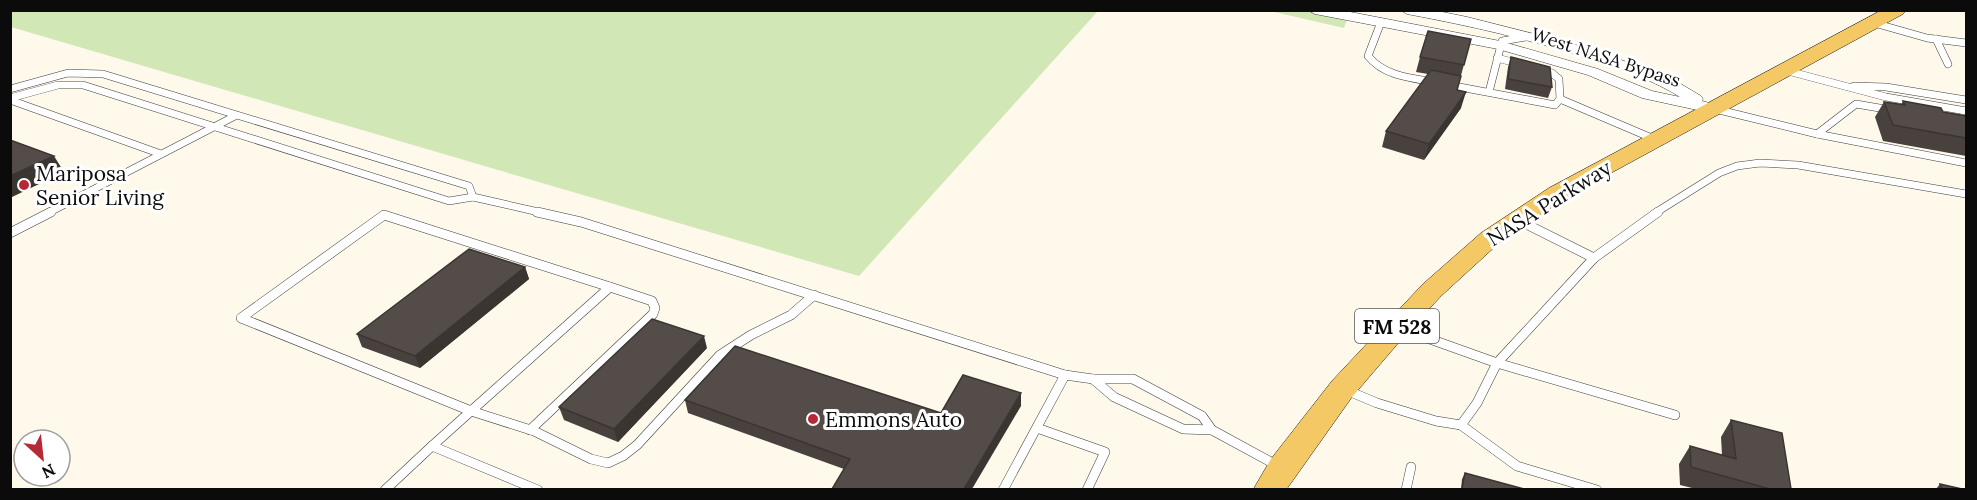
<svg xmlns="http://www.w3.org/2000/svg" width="1977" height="500" viewBox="0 0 1977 500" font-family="Lora,serif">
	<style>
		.green { fill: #d2e7b6 }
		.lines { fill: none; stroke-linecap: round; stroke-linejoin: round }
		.service-far1-casing { stroke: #3e3e3e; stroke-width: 8 }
		.service-casing { stroke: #3e3e3e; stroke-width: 10 }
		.tertiary-casing { stroke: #3e3e3e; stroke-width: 1 }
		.primary-casing { stroke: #1c1c1c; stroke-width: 1 }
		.service-far1 { stroke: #fff; stroke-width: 7 }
		.service { stroke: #fff; stroke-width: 9 }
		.tertiary { fill: #fff; fill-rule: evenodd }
		.primary { fill: #f4c965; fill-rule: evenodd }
		.wall { fill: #48413e }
		.shaded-wall { fill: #3b3532 }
		.building { fill: #544c48; stroke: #3b3532; stroke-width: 1.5 }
		.poi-dot { fill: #b62937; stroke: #fff; stroke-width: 2 }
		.labels { text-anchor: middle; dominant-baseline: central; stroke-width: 6; stroke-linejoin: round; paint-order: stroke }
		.far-street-label { font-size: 18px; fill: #0b0b0b; stroke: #fff }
		.shield { fill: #fff; stroke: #545454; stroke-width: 1.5 }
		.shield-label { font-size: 20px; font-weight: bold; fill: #0b0b0b }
		.poi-label { font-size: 21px; fill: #0b0b0b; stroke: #fff; text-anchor: start }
		.street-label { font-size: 21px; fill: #0b0b0b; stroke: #fff }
	</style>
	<rect width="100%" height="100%" fill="#fef9ea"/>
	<g class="green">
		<path d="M10,11l1,-1 1087,1 -239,265 -848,-249z"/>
		<path d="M1270,11h80l-6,17z"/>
	</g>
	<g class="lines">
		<defs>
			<g id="service-far1">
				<path d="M1381,22l-13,34c16,20 42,22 66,26"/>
				<path d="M1874,23l53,15 39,5"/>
				<path d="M1936,39l12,25"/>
				<path d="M1497,58l23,6"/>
				<path d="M1541,70l11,3 7,6 1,20"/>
				<path d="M1784,70l102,27 80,14"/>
				<path d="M1449,85l106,20 5,-6 94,40"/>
				<path d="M1854,86l32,1 80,13"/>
				<path d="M10,89l58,-16 35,1 366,112 4,11"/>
				<path d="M1489,92l13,-51 24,-4"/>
				<path d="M10,98l48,-13h25l366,116 24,-4 70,16"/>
				<path d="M10,100l151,54"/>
				<path d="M1715,109l102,25"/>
				<path d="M1891,110l-35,-6 -39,30 149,29"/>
				<path d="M48,213l187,-97"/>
				<path d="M1655,213l64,-40 18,-7 23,-3 38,2 168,29"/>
			</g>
			<g id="service">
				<path d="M537,212l44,10 484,153 -62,115"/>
				<path d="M384,215l226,72 -139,124 -230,-93z"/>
				<path d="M1516,219l78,39 64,-46"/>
				<path d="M10,233l41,-21"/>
				<path d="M1399,328l98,35 178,52"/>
				<path d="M1065,375l28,4h40l69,37 10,14"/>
				<path d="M1093,379l21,18 69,32 29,1 68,37"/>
				<path d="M1346,390l31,13 59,18 25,4 56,41 80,24"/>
				<path d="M471,411l63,20 57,28 17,4 15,-7 14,-11 83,-90 31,-20 40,-20 23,-20"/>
				<path d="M471,411l-39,35 106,44"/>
				<path d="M1461,425l16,-22 20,-40 97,-105"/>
				<path d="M1037,428l68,24 -18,38"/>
				<path d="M530,430l123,-116 2,-6 -3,-7 -42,-14"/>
				<path d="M385,490l47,-44"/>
				<path d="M1406,490l5,-23"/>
			</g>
			<path id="tertiary" d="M1308,10h32l160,31 98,28 54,22 28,6c-27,-17 -55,-26 -85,-36 -61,-21 -124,-35 -188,-47l-7,-4h33l34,7 103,26 96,32 35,21 2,3 -1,2 15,4 2,3 -8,5 -69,-15 -54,-23 -90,-26 -183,-35z"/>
			<path id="primary" d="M1882,10h24l-3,4 -338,184 -66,45 -58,53 -35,38 -54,63 -66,93h-33l18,-31 61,-78 91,-97 58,-51 68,-45z"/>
		</defs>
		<use href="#service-far1" class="service-far1-casing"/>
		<use href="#service" class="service-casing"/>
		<use href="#tertiary" class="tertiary-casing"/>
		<use href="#primary" class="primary-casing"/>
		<use href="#service-far1" class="service-far1"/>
		<use href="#service" class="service"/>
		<use href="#tertiary" class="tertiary"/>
		<use href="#primary" class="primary"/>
	</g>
	<g class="wall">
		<path d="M1471,39l-14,51 4,18 -37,52 -42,-13 4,-16 42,-57 -12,-2 4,-15z"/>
		<path d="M1511,57l41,30 -4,11 -43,-9 3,-22z"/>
		<path d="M1903,101l40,11 23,4v40l-83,-15 -8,-24 9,-15 17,3z"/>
		<path d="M525,267l4,12 -109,89 -58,-21 -5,-13z"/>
		<path d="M707,348l-89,94 -54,-22 -5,-13z"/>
		<path d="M685,400l256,13 80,-7 -177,63 -156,-56z"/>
		<path d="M1731,420l60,69h-95l-16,-4 -1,-21 11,-18 32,9 -1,-18z"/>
		<path d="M1465,473l59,16h-63l1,-10z"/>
		<path d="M1940,484l22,5h-26z"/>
	</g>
	<g class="shaded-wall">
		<path d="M1466,92l-5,16 -37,52 5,-16z"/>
		<path d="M54,156l10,16 -54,26v-22z"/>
		<path d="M525,267l4,12 -109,89 -5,-12z"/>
		<path d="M704,336l3,12 -89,94 -4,-13z"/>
		<path d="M1021,393v13l-49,83h-8z"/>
	</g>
	<g class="building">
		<path d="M1428,31l43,8 -7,26 -44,-8z"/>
		<path d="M1511,57l39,10 2,20 -44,-8z"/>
		<path d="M1431,70l30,6 -4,14 9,2 -37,52 -43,-13z"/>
		<path d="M1903,101l38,7 2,4 23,4v22l-73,-13 -9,-23 21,3z"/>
		<path d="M10,140l44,16 -44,20z"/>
		<path d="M469,249l56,18 -110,89 -58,-22z"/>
		<path d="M652,319l52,17 -90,93 -55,-22z"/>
		<path d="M735,346l206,67 22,-38 58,18 -57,96h-132l18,-30 -165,-59z"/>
		<path d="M1731,420l51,13 9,56h-21l-79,-22 -1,-21 46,13z"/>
		<path d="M1465,473l59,16h-62z"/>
		<path d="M1940,484l22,5h-20z"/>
	</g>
	<g class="poi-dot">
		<circle cx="24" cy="185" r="6"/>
		<circle cx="813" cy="419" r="6"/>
	</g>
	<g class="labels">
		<g class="far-street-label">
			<text transform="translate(1606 57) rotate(18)">West NASA Bypass</text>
		</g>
		<rect class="shield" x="1355" y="309" width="84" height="34" rx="4.5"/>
		<g class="shield-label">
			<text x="1397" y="326">FM 528</text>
		</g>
		<g class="poi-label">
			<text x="36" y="173">Mariposa<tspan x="36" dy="24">Senior Living</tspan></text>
			<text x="825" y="419">Emmons Auto</text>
		</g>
		<g class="street-label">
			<text transform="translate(1549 203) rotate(-32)">NASA Parkway</text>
		</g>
	</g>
	<rect width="1977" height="500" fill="none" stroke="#0b0b0b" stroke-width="24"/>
	<g transform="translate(42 458) rotate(153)"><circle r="28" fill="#ffffff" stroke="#9d9d9d" stroke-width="1.5"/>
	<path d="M0-4.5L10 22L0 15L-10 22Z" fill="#b62937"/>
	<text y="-9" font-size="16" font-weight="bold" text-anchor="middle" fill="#0b0b0b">N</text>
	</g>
</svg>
